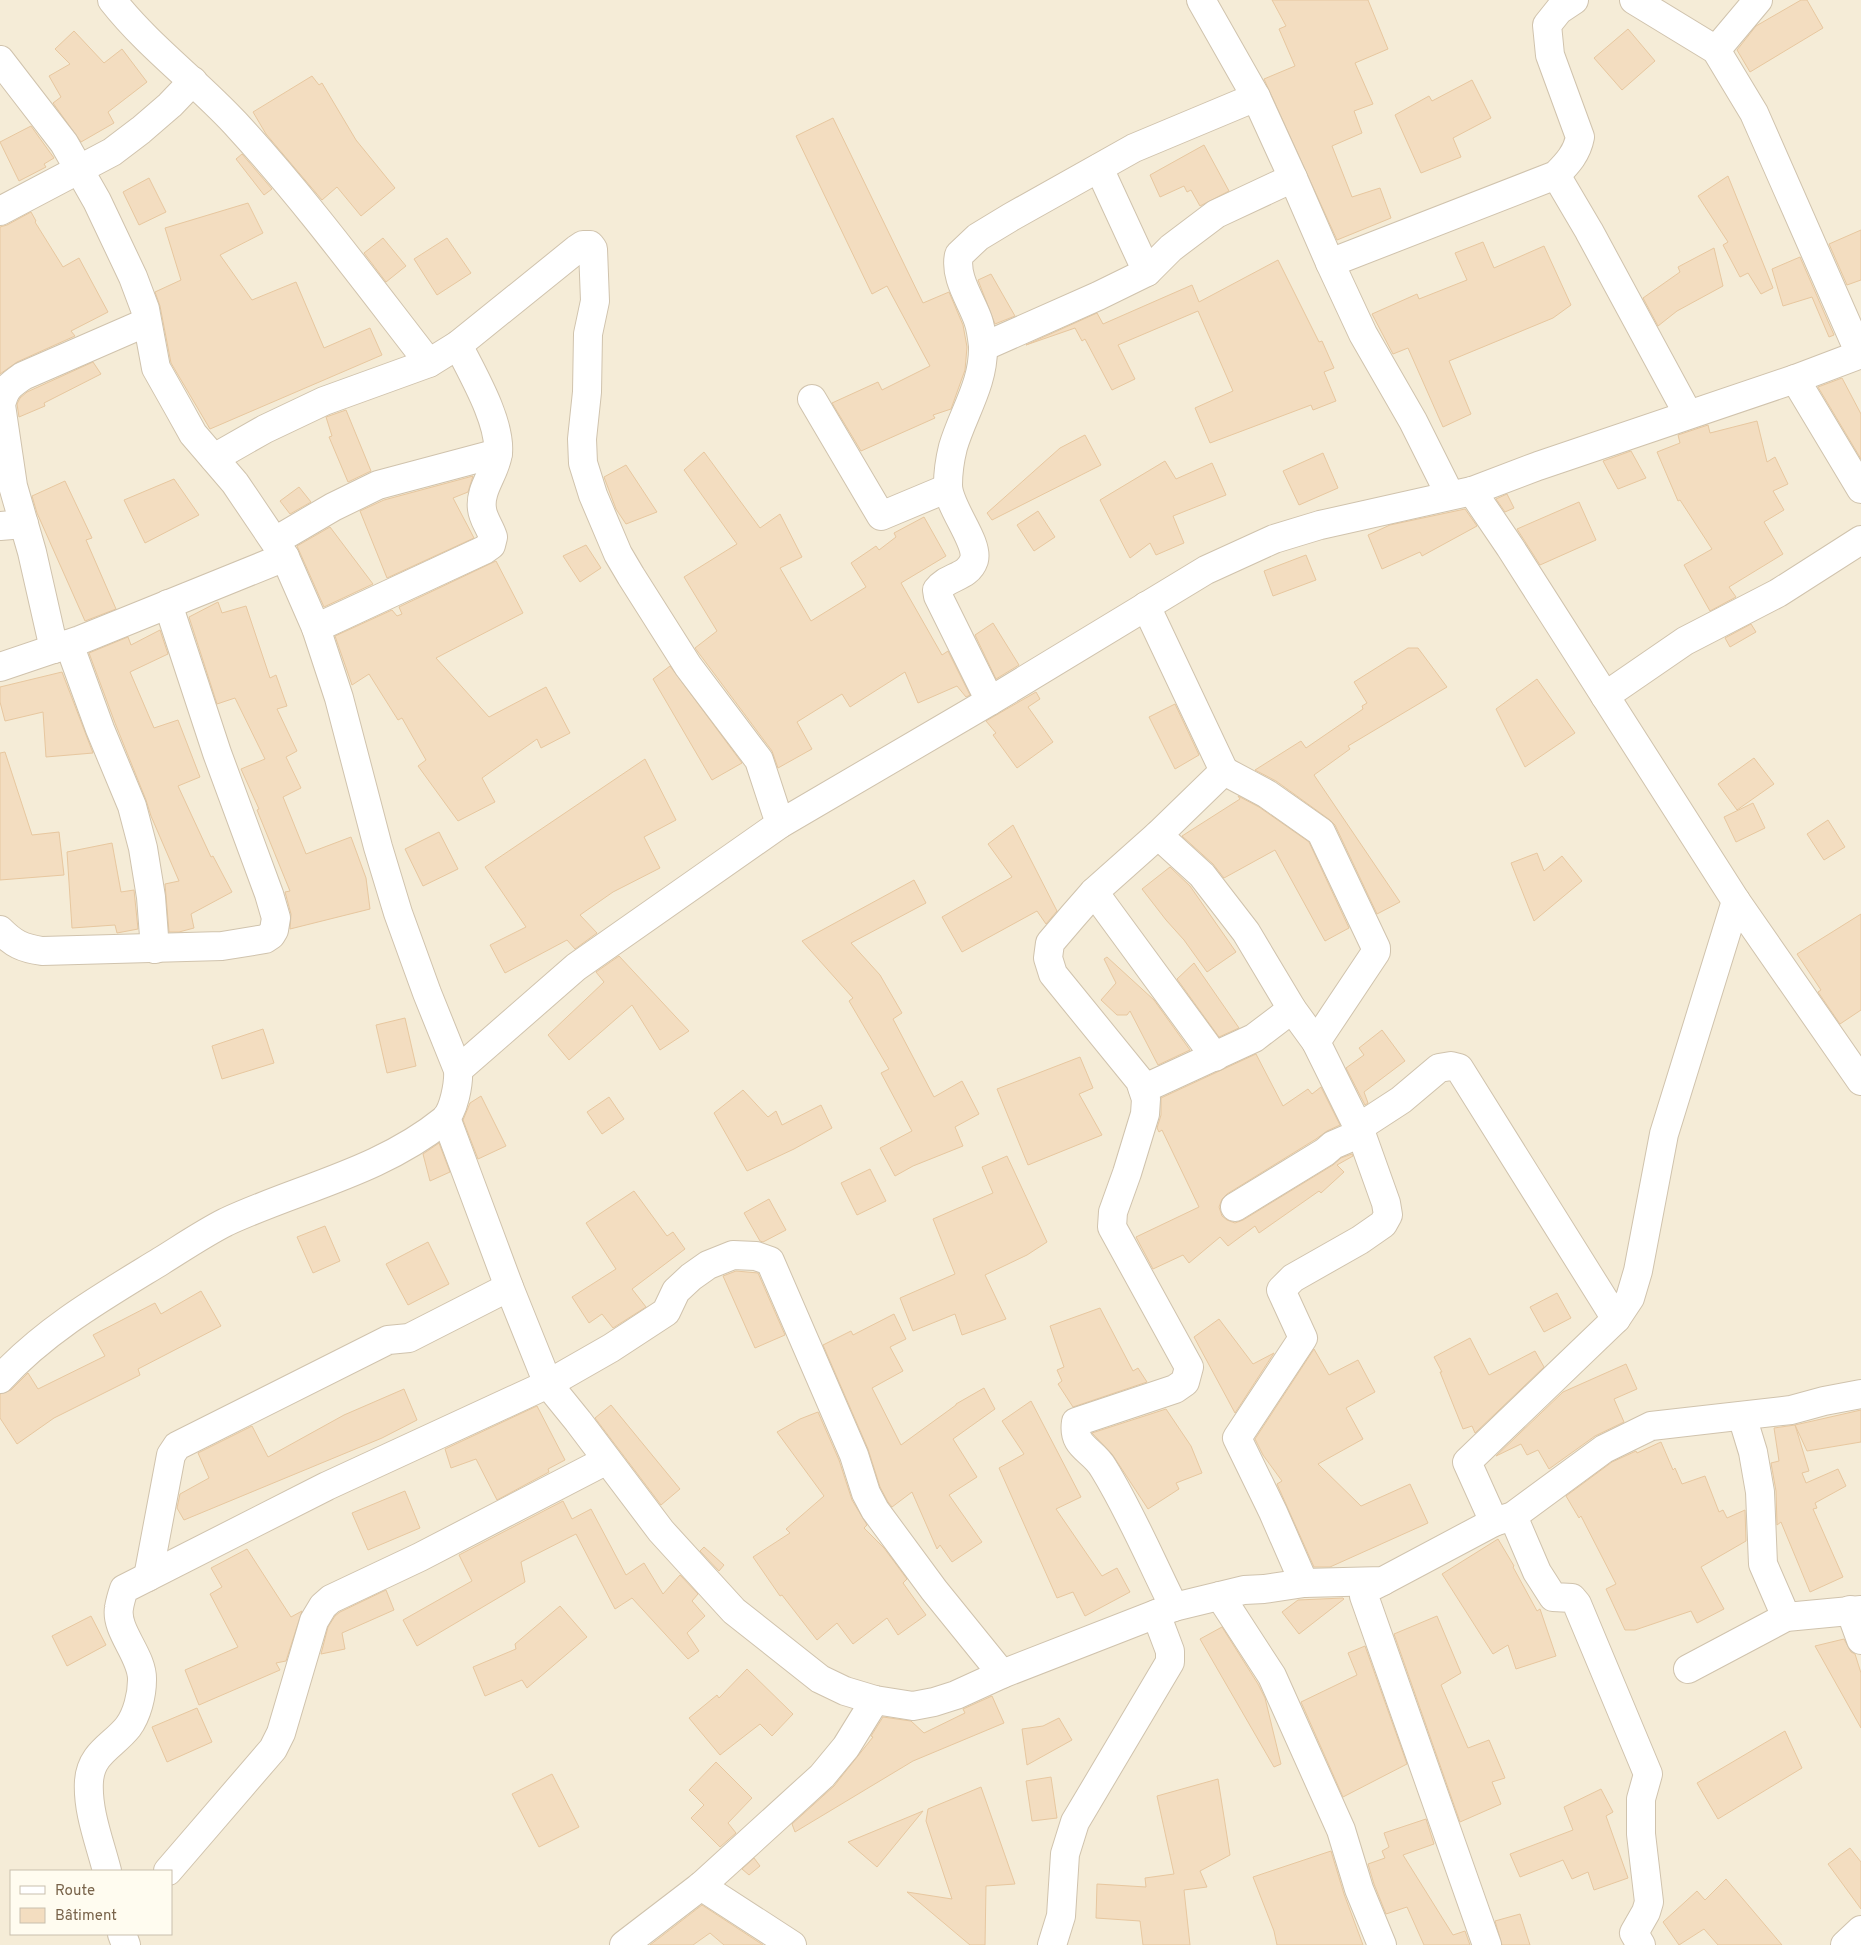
<svg xmlns="http://www.w3.org/2000/svg" width="1861" height="1945" viewBox="0 0 1861 1945" font-family="Overpass,sans-serif">
	<style>
		.residential { fill: #f5ecd7; fill-rule: evenodd }
		.building { fill: #f3ddc0; stroke: #e7c79f }
		.lines { fill: none; stroke-linecap: round; stroke-linejoin: round }
		.minor-casing { stroke: #d0c3ad; stroke-width: 30 }
		.minor { stroke: #fff; stroke-width: 28 }
	</style>
	<rect width="100%" height="100%" fill="#fdf9e9"/>
	<path class="residential" d="M0,0h1861v1945h-1861zM11,1871h160v63h-160z"/>
	<g class="building">
		<path d="M1272,0h96l20,49 -33,14 18,41 -19,7 8,22 -30,13 20,51 28,-9 11,30 -54,22 -73,-161 31,-13 -16,-37 7,-3z"/>
		<path d="M1801,0h6l16,28 -73,44 -13,-22 19,-24z"/>
		<path d="M1628,29l27,32 -33,29 -28,-32z"/>
		<path d="M74,31l30,32 18,-14 25,33 -39,30 6,11 -33,19 -28,-39 8,-6 -12,-21 21,-12 -15,-15z"/>
		<path d="M312,76l7,9 3,-2 34,57 39,48 -34,28 -24,-29 -15,13 -56,-66 -13,-22z"/>
		<path d="M1472,80l19,38 -38,20 8,19 -40,16 -26,-58 34,-19 3,5z"/>
		<path d="M833,118l90,185 26,-11 14,33 4,22 -2,23 -14,39 -18,6 2,3 -74,33 -29,-48 46,-21 4,8 48,-24 -43,-80 -15,8 -76,-158z"/>
		<path d="M31,126l23,32 -10,6 2,3 -27,14 -19,-39z"/>
		<path d="M1204,145l25,46 -29,15 -9,-16 -4,2 -3,-6 -24,11 -10,-22z"/>
		<path d="M242,154l30,35 -8,6 -28,-36z"/>
		<path d="M1728,176l45,112 -12,6 -13,-21 -8,4 -17,-32 5,-3 -30,-46z"/>
		<path d="M149,178l17,34 -27,13 -16,-33z"/>
		<path d="M248,203l15,30 -43,22 32,45 44,-18 28,66 46,-20 12,27 -172,74 -39,-66 -11,-57 -5,-14 26,-12 -16,-52z"/>
		<path d="M31,212l5,9 -1,1 28,45 16,-9 29,54 -37,19 4,5 -58,26 -17,12v-147l7,-2z"/>
		<path d="M1861,230v50l-14,5 -18,-41z"/>
		<path d="M383,238l23,28 -20,16 -22,-29z"/>
		<path d="M447,238l24,35 -34,22 -23,-36z"/>
		<path d="M1483,242l11,26 50,-22 27,59 -18,13 -104,43 22,53 -28,13 -35,-79 -15,6 -21,-40 45,-20 2,5 48,-19 -12,-27z"/>
		<path d="M1714,248l9,38 -46,25 -19,15 -15,-28 37,-26 -2,-5z"/>
		<path d="M1800,257l34,78 -5,2 -17,-40 -29,9 -11,-37z"/>
		<path d="M1278,260l41,82 3,-1 12,27 -10,4 12,29 -23,9 -2,-5 -101,38 -15,-35 38,-17 -35,-80 -80,34 17,34 -23,11 -27,-51 -3,2 -7,-13 -49,17 71,-32 6,11 89,-39 7,17z"/>
		<path d="M991,274l24,42 -20,8 -17,-44z"/>
		<path d="M93,362l8,12 -57,29 1,3 -26,11 -2,-13 3,-6 7,-6z"/>
		<path d="M1842,378l19,36v45l-43,-72z"/>
		<path d="M346,410l25,61 -23,11 -19,-45 3,-1 -6,-19z"/>
		<path d="M1757,421l10,41 8,-5 13,27 -15,7 11,19 -20,12 19,32 -54,33 7,10 -26,14 -26,-46 28,-16 -32,-49 -2,1 -21,-49 23,-9 -2,-8 30,-10 2,8z"/>
		<path d="M1085,435l16,30 -109,55 -5,-7 73,-65z"/>
		<path d="M1631,451l15,27 -28,11 -15,-28z"/>
		<path d="M704,452l56,76 20,-14 22,43 -22,11 31,53 55,-34 -15,-24 25,-17 3,4 17,-13 -2,-4 30,-16 22,39 -45,27 41,72 6,-4 22,44 -4,2 -9,-11 -39,17 -13,-31 -55,35 -8,-13 -45,28 15,27 -34,19 -6,-17 -77,-103 22,-17 -33,-54 53,-33 -53,-74z"/>
		<path d="M1323,453l15,35 -39,17 -16,-34z"/>
		<path d="M1165,461l11,18 36,-16 14,32 -53,21 11,27 -28,12 -6,-12 -20,15 -30,-58z"/>
		<path d="M626,465l31,47 -31,12 -10,-15 -12,-32z"/>
		<path d="M473,476l-5,16 -15,6 21,40 -87,40 -27,-67 24,-11z"/>
		<path d="M174,479l25,36 -54,28 -21,-43z"/>
		<path d="M65,481l27,57 -6,2 30,69 -31,12 -48,-108 -5,-17z"/>
		<path d="M299,487l12,15 -21,12 -10,-13z"/>
		<path d="M1507,494l7,14 -9,4 -9,-13z"/>
		<path d="M1579,502l17,38 -56,25 -23,-36z"/>
		<path d="M1465,509l12,17 -55,30 -2,-4 -38,17 -14,-34 22,-10z"/>
		<path d="M1038,511l17,26 -21,14 -17,-26z"/>
		<path d="M330,527l43,57 -49,23 -27,-61z"/>
		<path d="M586,545l15,23 -21,14 -17,-26z"/>
		<path d="M1306,555l10,25 -43,16 -9,-25z"/>
		<path d="M496,561l27,52 -87,45 53,59 57,-30 24,46 -29,15 -4,-9 -55,39 13,24 -37,19 -40,-55 8,-6 -24,-42 -4,2 -29,-46 -17,11 -17,-49 57,-26 5,6 5,-2 -3,-7z"/>
		<path d="M218,602l4,11 24,-7 24,72 6,-3 11,31 -10,3 20,42 -11,6 15,31 -18,9 23,57 45,-17 15,41 4,31 -80,20 1,-15 -6,-22 5,-1 -33,-81 2,-1 -18,-40 24,-10 -30,-61 -18,6 -28,-87z"/>
		<path d="M993,623l26,42 -23,14 -21,-44z"/>
		<path d="M1751,624l5,8 -26,15 -5,-9z"/>
		<path d="M160,630l8,24 -38,18 24,56 24,-8 22,57 -22,9 33,71 2,-1 19,36 -41,22 3,14 -15,4h-10l-4,-48 14,-3 -28,-65 -5,-16 -31,-77 -26,-70 39,-16 3,8z"/>
		<path d="M1408,648h10l29,39 -99,59 2,3 -36,26 86,127 -23,12 -42,-89 -5,-5 -54,-39 -21,-11 46,-29 5,7 57,-39 -1,-3 5,-3 -13,-21z"/>
		<path d="M670,666l72,97 -30,17 -59,-101z"/>
		<path d="M62,672l31,81 -47,4 -3,-45 -38,9 -5,-19v-15z"/>
		<path d="M1537,679l38,54 -50,34 -29,-58z"/>
		<path d="M1036,692l4,7 -12,8 25,35 -36,26 -24,-33 3,-2 -10,-12z"/>
		<path d="M1175,704l24,51 -24,14 -26,-52z"/>
		<path d="M5,752l27,83 27,-3 5,43 -64,5v-127z"/>
		<path d="M1754,758l20,26 -37,26 -19,-26z"/>
		<path d="M645,759l31,61 -32,17 16,31 -47,24 -33,23 17,18 -22,16 -8,-9 -62,33 -15,-28 36,-18 -41,-60z"/>
		<path d="M1238,796l21,11 50,35 40,86 -24,13 -50,-91 -51,28 -11,-14 -31,-28 58,-37z"/>
		<path d="M1753,803l12,25 -29,14 -12,-25z"/>
		<path d="M1828,820l17,27 -21,13 -17,-26z"/>
		<path d="M1013,825l44,86 -11,13 -9,-13 -75,41 -20,-35 70,-40 -24,-33z"/>
		<path d="M439,832l19,37 -35,17 -18,-37z"/>
		<path d="M112,843l9,49 13,-2 4,39 -21,4 -2,-8 -43,3 -5,-76z"/>
		<path d="M1537,853l7,18 18,-15 20,25 -48,40 -23,-58z"/>
		<path d="M1170,867l20,19 46,66 -29,20 -23,-32 -18,-20 -24,-31z"/>
		<path d="M914,880l12,23 -75,40 29,32 22,38 -9,6 41,78 28,-16 17,33 -24,13 8,19 -50,20 -18,10 -15,-28 32,-17 -31,-58 8,-4 -40,-68 4,-3 -51,-57z"/>
		<path d="M1861,914v96l-21,14 -22,-32 3,-2 -24,-36z"/>
		<path d="M619,956l70,75 -29,19 -28,-45 -63,55 -21,-25 56,-53 -8,-10z"/>
		<path d="M1107,957l47,43 36,50 -32,15 -28,-54 -3,4h-10l-16,-15 15,-17 -12,-24z"/>
		<path d="M1194,963l45,65 -20,9 -42,-58z"/>
		<path d="M405,1018l11,48 -29,7 -11,-48z"/>
		<path d="M263,1029l11,34 -52,16 -10,-33z"/>
		<path d="M1382,1030l23,31 -41,31 4,11 -3,2 -19,-37 18,-13 -5,-7z"/>
		<path d="M1256,1054l27,52 25,-17 4,5 9,-7 19,38 -13,6 -11,8 -89,55 -5,5 -3,8 3,9 5,4 8,3 8,-3 90,-55 8,-7 11,-4 1,2 -16,9 7,7 -23,21 -2,-2 -60,42 -4,-7 -27,20 -8,-9 -31,26 -6,-8 -30,14 -17,-32 63,-30 -37,-77 -3,2 -2,-4 4,-13v-17z"/>
		<path d="M1080,1057l13,31 -14,6 23,41 -74,30 -31,-76z"/>
		<path d="M743,1090l25,27 8,-6 6,14 39,-20 11,23 -38,21 -47,22 -33,-58z"/>
		<path d="M481,1096l25,50 -28,13 -15,-39 7,-17z"/>
		<path d="M609,1097l15,22 -22,15 -15,-22z"/>
		<path d="M439,1143l11,29 -20,9 -7,-27z"/>
		<path d="M1007,1156l40,86 -20,13 -42,20 21,44 -44,16 -7,-21 -42,17 -13,-33 55,-24 -22,-55 60,-26 -11,-26z"/>
		<path d="M870,1169l16,32 -29,14 -16,-32z"/>
		<path d="M634,1191l33,45 6,-4 12,17 -53,40 14,18 -33,21 -11,-14 -13,9 -17,-26 44,-28 -30,-46z"/>
		<path d="M769,1199l17,31 -23,12 -3,-1 -16,-28z"/>
		<path d="M325,1226l15,35 -27,12 -16,-36z"/>
		<path d="M428,1242l21,42 -41,21 -22,-41z"/>
		<path d="M736,1271l22,2 27,62 -30,13 -32,-72z"/>
		<path d="M201,1291l20,35 -83,43 2,6 -86,43 -37,26 -17,-26v-24l11,-4 17,-17 10,16 67,-33 -12,-21 62,-32 6,11z"/>
		<path d="M1557,1293l14,25 -27,14 -14,-25z"/>
		<path d="M1100,1308l33,63 5,-3 9,14 -74,25 -15,-23 4,-3 -5,-11 7,-3 -14,-41z"/>
		<path d="M894,1314l12,25 -16,8 13,24 -31,17 29,57 55,-40v-1l28,-16 11,21 -42,30 24,38 -28,18 33,47 -30,20 -12,-17 -3,4 -25,-57 -20,15 -4,-5 -8,-15 -12,-38 -45,-104 28,-14 2,4z"/>
		<path d="M1219,1319l34,45 21,-11 -39,60 -41,-76z"/>
		<path d="M1470,1338l19,37 46,-24 9,16 -69,66 -3,-7 -9,3 -23,-57h2l-8,-15z"/>
		<path d="M1314,1349l15,26 29,-15 17,32 -29,16 17,31 -45,25 43,42 49,-22 18,39 -98,44h-16l-37,-83 5,-3 -19,-26 -8,-16z"/>
		<path d="M1626,1364l11,25 -23,10 10,23 -29,14 -46,33 -11,-19 -11,5 -6,-11 -25,12 67,-64z"/>
		<path d="M404,1389l13,31 -35,18 -198,82 -7,-12 3,-14 29,-16 -11,-25 54,-27 16,31 76,-42z"/>
		<path d="M1031,1401l50,96 -25,12 46,67 15,-8 13,24 -45,24 -12,-24 -16,6 -58,-130 25,-14 -22,-33z"/>
		<path d="M611,1405l69,84 -19,16 -66,-87z"/>
		<path d="M537,1406l28,54 -17,9 1,3 -52,28 -21,-41 -25,9 -6,-19z"/>
		<path d="M1166,1409l25,37 11,27 -26,10 3,6 -31,20 -36,-55 -20,-21z"/>
		<path d="M1861,1410v32l-54,9 -12,-26 14,46 -7,2 4,10 32,-14 8,17 -31,17 2,5 -4,1 30,68 -33,15 -29,-70 -4,3 -1,-34 -5,-28 8,-2 -5,-33 21,-3z"/>
		<path d="M818,1412l21,48 13,40 15,25 -3,3 20,20 23,31 -4,4 23,32 -28,20 -11,-17 -34,26 -16,-21 -20,17 -35,-45 -2,1 -27,-39 37,-24 -4,-4 38,-33 -47,-64 23,-13z"/>
		<path d="M1661,1442l12,28 2,-2 7,16 23,-8 14,36 4,-2 4,8 18,-8 1,31 -45,26 23,42 -27,14 -6,-12 -56,19h-10l-19,-41 10,-5 -35,-68 -2,2 -13,-22 46,-34 24,-11 1,2z"/>
		<path d="M405,1491l15,37 -52,22 -16,-37z"/>
		<path d="M563,1501l9,18 19,-10 35,66 18,-12 19,31 17,-19 18,19 -6,7 13,15 -18,17 12,18 -11,8 -56,-61 -17,11 -39,-75 -55,28 4,20 -108,64 -14,-26 69,-39 -13,-26z"/>
		<path d="M1498,1539l16,27 -1,1 24,44 3,-2 16,47 -40,13 -8,-24 -15,9 -51,-80z"/>
		<path d="M704,1547l20,18 -5,6 -19,-20z"/>
		<path d="M247,1549l44,68 11,-6 -16,50 -10,2 4,7 -81,35 -14,-35 53,-23 -28,-53 12,-7 -11,-19z"/>
		<path d="M386,1590l8,20 -52,23 3,16 -24,5 7,-27 7,-11 5,-4z"/>
		<path d="M1343,1598l1,1 -45,35 -17,-22 16,-12z"/>
		<path d="M560,1606l27,31 -60,51 -5,-8 -37,16 -12,-29 43,-18 -1,-5z"/>
		<path d="M91,1616l15,29 -39,21 -15,-30z"/>
		<path d="M1437,1616l24,57 -20,12 27,63 21,-8 16,38 -13,4 9,22 -41,18 -66,-188z"/>
		<path d="M1222,1627l36,57 7,14 16,66 -7,3 -74,-128z"/>
		<path d="M1844,1639l7,13 4,2 6,19v55l-46,-82z"/>
		<path d="M1365,1646l42,118 -64,33 -42,-95 56,-27 -9,-22z"/>
		<path d="M747,1669l46,45 -21,22 -12,-12 -40,31 -31,-37 28,-23 2,3z"/>
		<path d="M992,1696l12,27 -91,38 -118,71 -3,-8 42,-38 39,-49 -2,-1 12,-19 28,4 13,12 41,-20 -2,-4z"/>
		<path d="M197,1708l15,34 -45,20 -15,-35z"/>
		<path d="M1059,1718l13,22 -45,25 -5,-36 21,-3z"/>
		<path d="M1785,1731l17,37 -84,51 -21,-36z"/>
		<path d="M716,1762l36,36 -24,25 8,10 -16,14 -29,-29 13,-13 -15,-15z"/>
		<path d="M552,1774l27,53 -40,20 -27,-53z"/>
		<path d="M1051,1777l6,41 -25,3 -6,-40z"/>
		<path d="M1218,1779l12,76 -30,16 7,16 -23,3 6,55h-47l-3,-24 -44,-3 1,-34 49,3 -1,-9 29,-4 -17,-78z"/>
		<path d="M981,1787l34,97 -29,2 -1,59h-15l-63,-53 45,7 -26,-78 2,-12z"/>
		<path d="M1601,1789l12,23 -7,4 22,62 -34,12 -6,-18 -16,7 -9,-19 -43,17 -10,-23 63,-24 -9,-23z"/>
		<path d="M923,1811l-46,56 -29,-25z"/>
		<path d="M1426,1819l8,25 -31,11 50,80 12,-4 5,14h-46l-17,-38 -21,7 -12,-30 -6,-20 17,-6 -3,-7 7,-4 -5,-14z"/>
		<path d="M1850,1848l11,14v47l-33,-45z"/>
		<path d="M1331,1851l13,43 19,51h-86l-3,-14 -21,-54z"/>
		<path d="M754,1858l6,8 -11,9 -7,-6z"/>
		<path d="M1726,1879l56,66h-64l-14,-16 -25,16 -16,-23 34,-31 8,9z"/>
		<path d="M702,1905l61,40h-39l-14,-12 -17,12h-43z"/>
		<path d="M1520,1914l10,31h-28l-7,-24z"/>
	</g>
	<g class="lines">
		<defs>
			<g id="minor">
				<path d="M112,0c36,46 84,81 123,123 70,76 131,159 194,240"/>
				<path d="M1201,0l55,97 37,81 37,85 33,71 50,87 37,74"/>
				<path d="M1634,0l82,50 38,63 106,241"/>
				<path d="M1716,50l42,-50"/>
				<path d="M0,60l64,83 33,58 36,76 12,32 11,59 22,39 15,27 42,49 50,74 31,71 23,70 39,149 20,66 29,80 31,77c1,13 -4,41 -14,50 -64,52 -145,68 -218,102 -22,11 -44,26 -65,39 -57,35 -115,68 -161,118"/>
				<path d="M1099,168l48,104"/>
				<path d="M1556,175l33,56 99,183"/>
				<path d="M0,211l112,-59 29,-22 29,-25 23,-24"/>
				<path d="M1330,263l226,-88c12,-12 21,-22 24,-38l-30,-82 -3,-30 12,-15 15,-10"/>
				<path d="M983,347l115,-51 49,-24 24,-24 45,-34 77,-36"/>
				<path d="M1795,379l66,110"/>
				<path d="M812,399l69,117 67,-28"/>
				<path d="M214,458l51,-29 59,-28 105,-38 29,-18 119,-96 6,-4h7l3,4 2,52 -7,33 -1,58 -5,47 1,24 10,32 25,59 13,22 57,90 71,94 21,64"/>
				<path d="M1472,491l38,56 226,354 125,180"/>
				<path d="M0,526l24,-2"/>
				<path d="M275,541l58,-34 45,-22 120,-32"/>
				<path d="M1146,606l78,165 -66,64 -64,57 -21,24 -23,27 -2,15 5,16 87,107 6,18 -1,15 -18,59 -14,39 -1,15 77,140 -4,15 -10,7 -99,33c-4,26 17,27 28,47 27,44 47,92 70,138"/>
				<path d="M316,628l168,-78 7,-5 2,-8c-3,-10 -10,-18 -11,-28 -3,-20 14,-37 16,-56 3,-31 -26,-80 -40,-108"/>
				<path d="M69,644l31,85 32,77 11,42 8,49 4,52"/>
				<path d="M54,649l-22,-97 -19,-66 -12,-81c4,-17 8,-19 22,-29l124,-54"/>
				<path d="M0,667l80,-27 205,-83"/>
				<path d="M1605,696l80,-55 93,-48 83,-53"/>
				<path d="M990,701l-52,-105 -1,-6c10,-14 31,-12 37,-30 5,-18 -26,-53 -26,-75 0,-12 2,-26 5,-38 10,-34 31,-63 30,-101 -1,-9 -2,-18 -5,-26 -7,-20 -24,-43 -19,-65l19,-18 33,-20 123,-69 122,-51"/>
				<path d="M1224,771l43,23 54,38 55,116v4l-60,90 45,91 25,70 2,12 -5,9 -23,16 -67,38 -12,12 22,48 -66,100 36,74 31,71"/>
				<path d="M1158,835l44,40 44,57 46,77 24,33"/>
				<path d="M1094,892l121,165"/>
				<path d="M0,930c14,14 22,18 42,21l180,-5 43,-7 6,-4 3,-5 2,-12 -7,-24 -52,-141 -49,-149"/>
				<path d="M458,1070l118,-103 204,-143 210,-123 216,-131 68,-31 46,-14 152,-34 66,-25 257,-87 66,-25"/>
				<path d="M1143,1089l111,-51 38,-29"/>
				<path d="M446,1118l63,169 39,97 30,37 83,110 73,80 86,68 25,12 30,9 38,6 21,-4 22,-7 46,-21 172,-67 70,-17 20,-1 40,-6 79,-2 111,-59 19,-6 91,-67 47,-23 140,-16 33,-9 37,-7"/>
				<path d="M1358,1128l43,-28 38,-32 12,-2 8,2 157,251"/>
				<path d="M1235,1207l90,-55 8,-7 28,-12"/>
				<path d="M1742,1416l11,36 7,40 3,72 23,53"/>
				<path d="M1513,1516l24,56 16,25 19,1 5,6 71,170 -7,25v35l8,68 -3,10 -12,21 7,12"/>
				<path d="M1494,1522l-27,-60 149,-143 14,-21 8,-27 26,-137 72,-233"/>
				<path d="M148,1577l23,-122 6,-9 211,-106 21,-2 100,-51"/>
				<path d="M1383,1581l-16,8 -3,7 123,349"/>
				<path d="M1220,1596l52,80 69,154 18,59 23,56"/>
				<path d="M1850,1610l11,30"/>
				<path d="M1688,1669l98,-52 75,-7"/>
				<path d="M107,1871c-7,-28 -20,-60 -18,-90 2,-28 24,-35 39,-54 9,-12 14,-32 14,-47 1,-24 -27,-49 -23,-72 1,-7 3,-13 5,-19l203,-103 221,-102 63,-36 55,-36 10,-21 15,-14 17,-12 25,-10 23,1 14,5 84,194 12,38 9,17 59,80 68,84"/>
				<path d="M168,1871l105,-122 8,-16 33,-112 9,-15 8,-7 89,-42 187,-97"/>
				<path d="M701,1886l91,59"/>
				<path d="M122,1934l4,11"/>
				<path d="M624,1945l77,-59 121,-110 24,-29 29,-47"/>
				<path d="M1052,1945l9,-29 4,-62 10,-32 95,-160v-11l-14,-37"/>
				<path d="M1845,1945l16,-15"/>
			</g>
		</defs>
		<use href="#minor" class="minor-casing"/>
		<use href="#minor" class="minor"/>
	</g>
	<rect x="10" y="1870" width="162" height="65" fill="#fffcf0" stroke="#c9bfae"/>
	<rect x="20" y="1886" width="25" height="8" fill="#ffffff" stroke="#c9bfae"/>
	<text x="55" y="1895" font-size="15" fill="#79644b">Route</text>
	<rect x="20" y="1908" width="25" height="15" fill="#f3ddc0" stroke="#c9bfae"/>
	<text x="55" y="1920" font-size="15" fill="#79644b">Bâtiment</text>
</svg>
